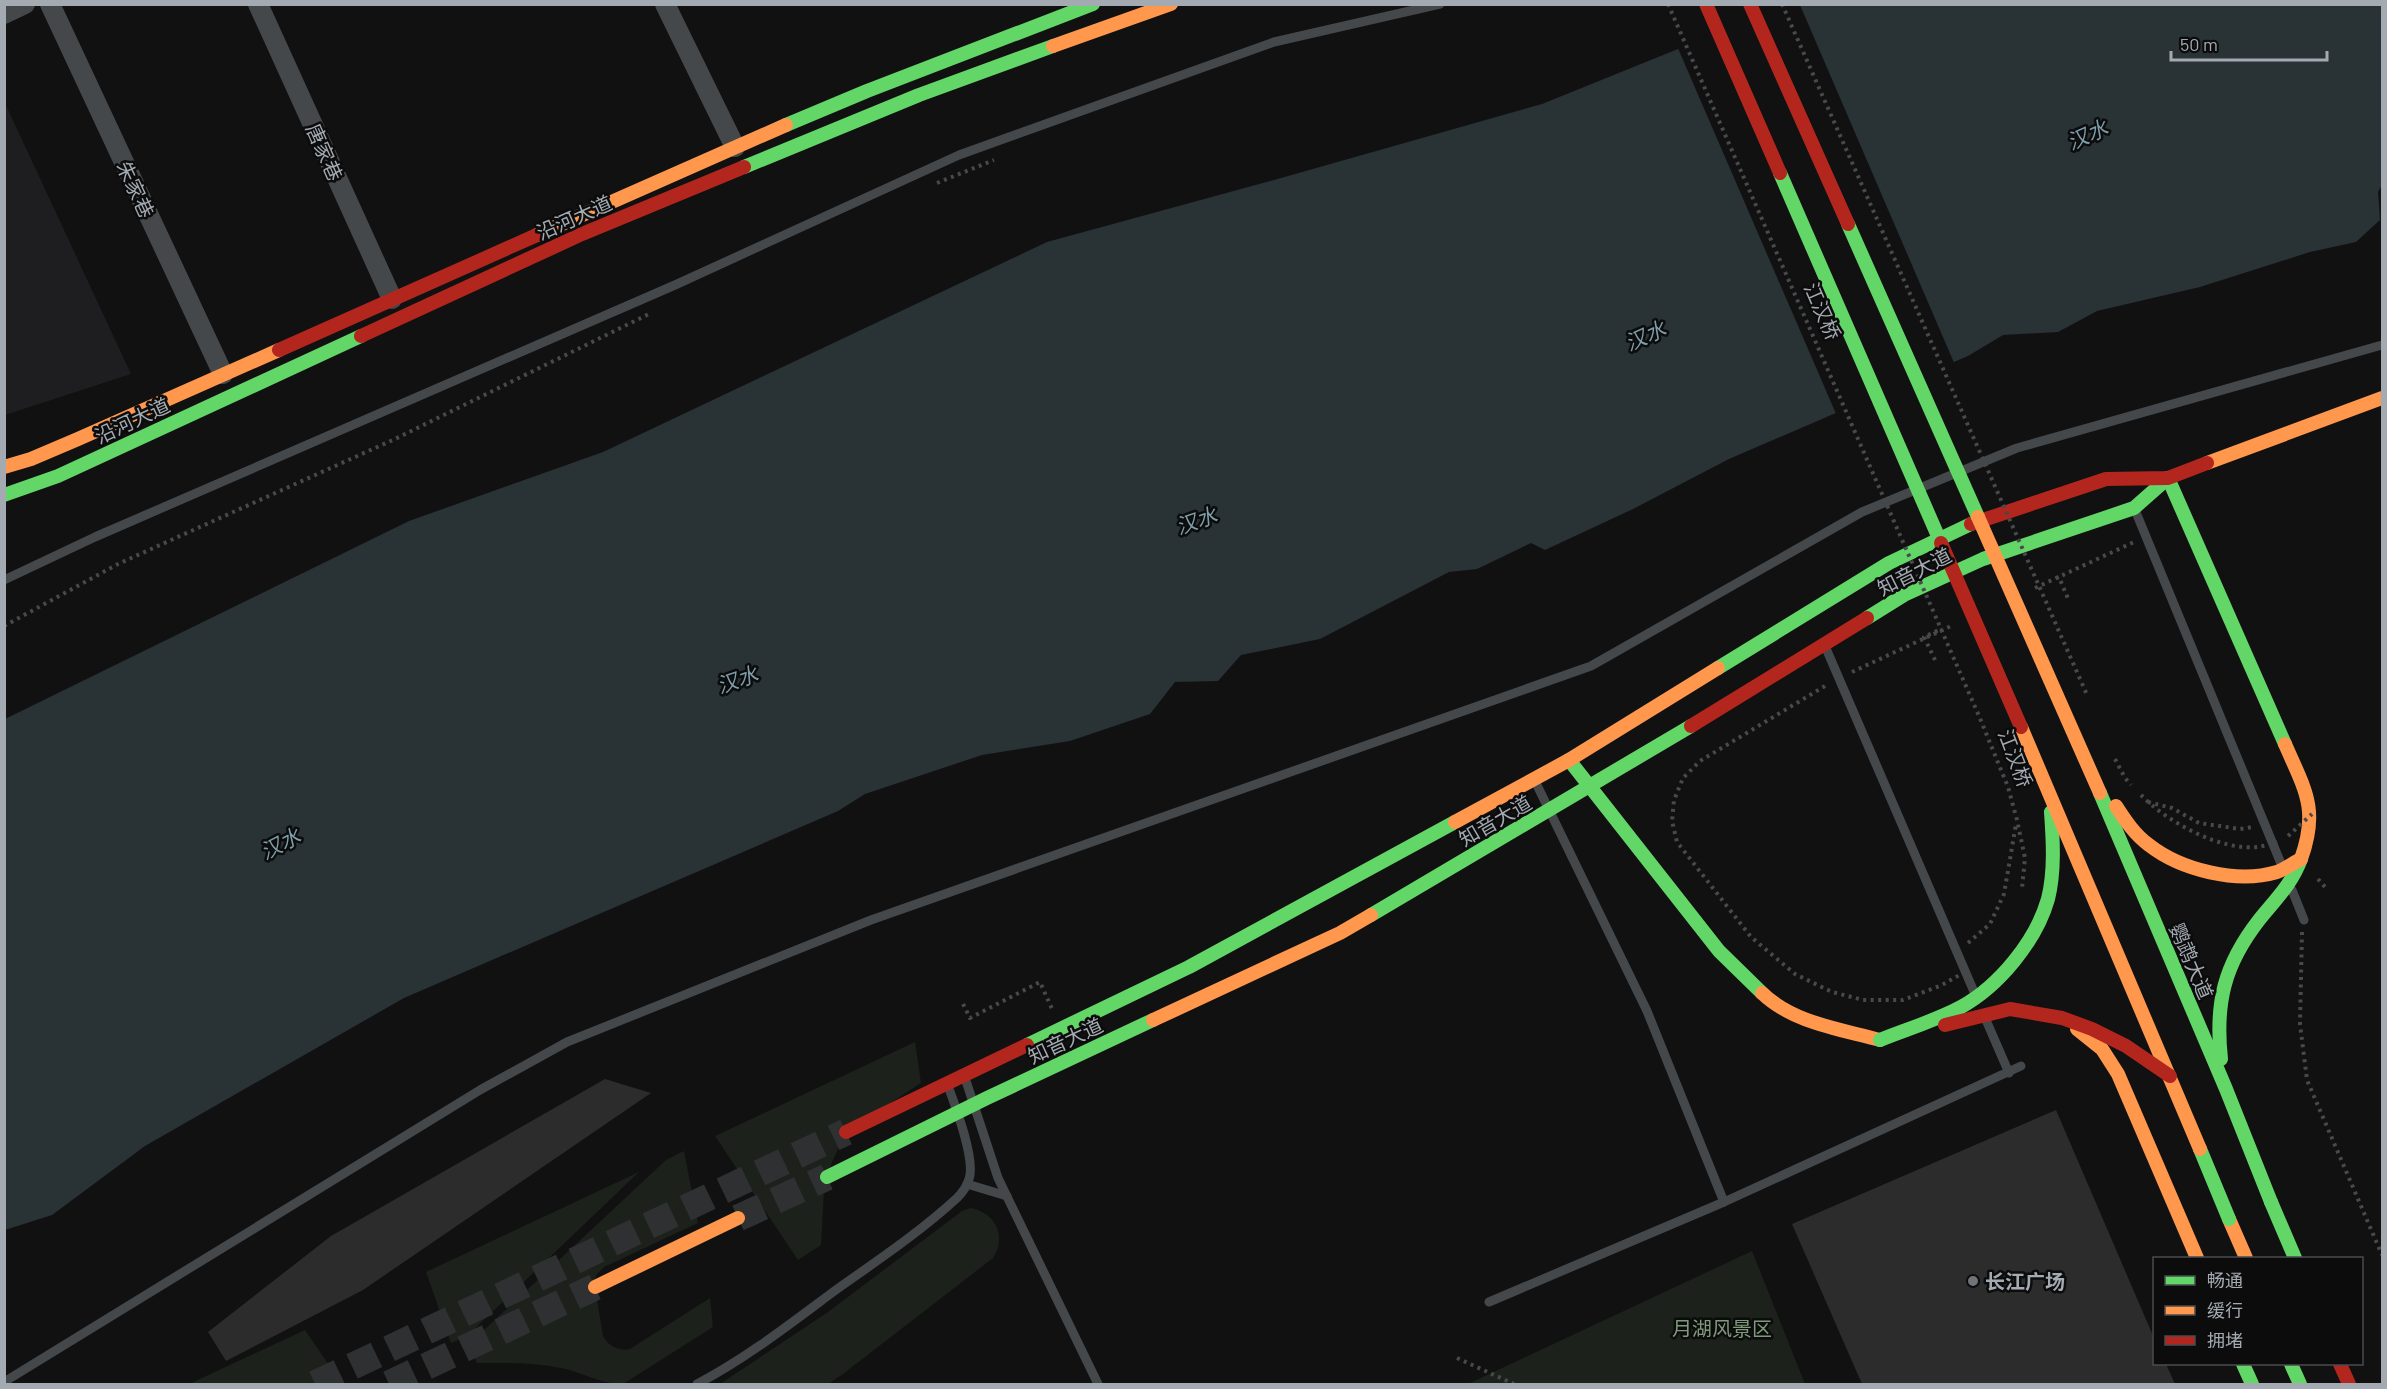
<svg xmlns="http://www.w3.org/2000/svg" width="2387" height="1389" viewBox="0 0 2387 1389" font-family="Barlow,'Noto Sans SC',sans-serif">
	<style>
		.built { fill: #1e1e20 }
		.green { fill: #1c211c }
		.water { fill: #293235 }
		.pier { fill: #111112 }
		.building { fill: #2c2c2d }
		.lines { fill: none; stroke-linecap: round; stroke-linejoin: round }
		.secondary-tunnel { stroke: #2e3032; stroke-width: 27; stroke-dasharray: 27 14; stroke-linecap: butt }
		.path { stroke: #47494b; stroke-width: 4; stroke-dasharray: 3 4.5; stroke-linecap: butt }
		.lane { stroke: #45484a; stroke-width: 9 }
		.street { stroke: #45484a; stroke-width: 20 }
		.fast { stroke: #63d668; stroke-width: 14 }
		.slow { stroke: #ff974d; stroke-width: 14 }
		.jam { stroke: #b3261e; stroke-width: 14 }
		.path-bridge { stroke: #47494b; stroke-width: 4; stroke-dasharray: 3 4.5; stroke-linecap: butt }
		.fast-bridge { stroke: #63d668; stroke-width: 14 }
		.slow-bridge { stroke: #ff974d; stroke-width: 14 }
		.jam-bridge { stroke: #b3261e; stroke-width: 14 }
		.poi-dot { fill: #707479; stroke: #0c0c0d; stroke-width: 2 }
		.labels { text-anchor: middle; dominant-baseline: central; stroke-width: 5; stroke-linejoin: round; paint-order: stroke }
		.street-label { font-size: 20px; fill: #a3aab1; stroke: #0c0c0d }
		.poi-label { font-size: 20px; font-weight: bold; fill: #a3aab1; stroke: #0c0c0d; text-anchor: start }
		.park-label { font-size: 20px; fill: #809b7c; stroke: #0c0c0d }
		.water-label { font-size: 21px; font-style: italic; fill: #7d9eaa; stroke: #0c0c0d }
	</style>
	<rect width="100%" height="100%" fill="#111112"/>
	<path class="built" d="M4,101l127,273 -126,41h-1z"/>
	<g class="green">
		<path d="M915,1042l6,41 -75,49 -14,30 -8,28 -3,55 -23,15 -83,-124z"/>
		<path d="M684,1151l14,72 -94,44 -7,7 -3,7 9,55c5,10 17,16 27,13l80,-51 3,29 -90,57c-23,0 -41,-12 -62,-16 -28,-6 -56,-5 -84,-5l-9,-18 198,-185z"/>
		<path d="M639,1172l-172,164 -16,7 -25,-71z"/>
		<path d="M971,1208c25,5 36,29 22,50l-150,116 -15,10h-108l108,-72 134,-101z"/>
		<path d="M1752,1251l53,133h-337z"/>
		<path d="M305,1330l37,54h-153z"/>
	</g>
	<path class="water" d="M1787,5h595v180l-4,7 2,28 -24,22 -46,10 -110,35 -103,24 -39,21 -55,3 -35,21 -239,103 -96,50 -88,41 -14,-7 -54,26 -28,3 -129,67 -79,16 -23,26 -43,1 -25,32 -80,27 -88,14 -117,39 -27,17 -434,187 -259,148 -93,69 -47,15v-511l404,-198 194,-69 444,-210 227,-62 268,-76z"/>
	<path class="pier" d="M1779,4l21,1 155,360 -118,51 -160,-370z"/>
	<g class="building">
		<path d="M605,1079l46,14 -288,197 -137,71 -18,-29 123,-96z"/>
		<path d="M2056,1110l98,228v26h12l9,20h-313l-70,-160z"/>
	</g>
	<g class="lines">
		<g class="secondary-tunnel">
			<path d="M738,1218l89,-41"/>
			<path d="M315,1384l531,-252"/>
			<path d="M389,1384l206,-97"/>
		</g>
		<g class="path">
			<path d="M937,183l57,-23"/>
			<path d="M2056,578l3,-1 10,24"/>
			<path d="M2035,588l99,-46"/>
			<path d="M4,626l114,-62 277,-125 254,-125"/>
			<path d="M1852,672l99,-46"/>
			<path d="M2148,802l24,6 27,15 41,6 13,-2"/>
			<path d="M2318,879l7,8"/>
			<path d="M2302,932l-2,92 7,56 75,175"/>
			<path d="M963,1004l7,14 70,-36 12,27"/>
			<path d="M1457,1358l57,26"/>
		</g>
		<g class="lane">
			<path d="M2135,510l147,356"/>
			<path d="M4,580l91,-43 580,-252 284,-130 315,-113 166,-38"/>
			<path d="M1825,646l150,348"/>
			<path d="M1535,781l112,230 77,191"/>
			<path d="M2292,890l12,30"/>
			<path d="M1986,1020l23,53"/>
			<path d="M965,1078l33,100 100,206"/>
			<path d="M967,1184l40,12"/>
			<path d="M1489,1302l235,-100 297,-136"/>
			<path d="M4,1382l476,-292 87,-48 304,-122 720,-254 271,-154 155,-64 365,-103"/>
			<path d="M697,1384c48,-25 93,-60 136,-92 42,-30 86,-59 124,-94 5,-5 10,-12 12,-19 7,-19 -14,-74 -21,-93"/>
		</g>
		<g class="street">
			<path d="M50,4l173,370"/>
			<path d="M258,4l134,295"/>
			<path d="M665,4l70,143"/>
			<path d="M4,14l21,-10"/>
		</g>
		<g class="fast">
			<path d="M786,125l81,-34 226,-87"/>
			<path d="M744,167l175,-72 134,-49"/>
			<path d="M2168,478l117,266"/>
			<path d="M4,495l54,-19 303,-140"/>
			<path d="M1867,618l37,-23 79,-36 151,-51 34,-30"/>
			<path d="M1718,668l171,-105 82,-39"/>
			<path d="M1569,760l150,191 43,42"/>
			<path d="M1371,915l320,-189"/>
			<path d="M1027,1045l162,-78 266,-145"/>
			<path d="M827,1177l160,-79 166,-78"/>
			<path d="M2271,1202l24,56"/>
			<path d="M2243,1364l9,20"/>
			<path d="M2291,1364l9,20"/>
		</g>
		<g class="slow">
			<path d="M1053,46l118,-42"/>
			<path d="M537,235l249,-110"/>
			<path d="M2207,463l175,-65"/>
			<path d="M4,467l27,-8 47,-20 201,-89"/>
			<path d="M2285,744c20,46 34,65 16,115"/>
			<path d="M1455,822l114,-62 149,-92"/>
			<path d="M1762,993c31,30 78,36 118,47"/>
			<path d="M1153,1020l187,-87 31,-18"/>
			<path d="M2077,1029l25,20 16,25 79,184"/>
			<path d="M2229,1219l17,39"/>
			<path d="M595,1287l143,-69"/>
		</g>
		<g class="jam">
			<path d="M361,336l221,-102 162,-67"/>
			<path d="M279,350l258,-115"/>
			<path d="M1971,524l135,-45 62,-1 39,-15"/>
			<path d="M1691,726l176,-108"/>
			<path d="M846,1132l181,-87"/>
			<path d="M2340,1364l9,20"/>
		</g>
		<g class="path-bridge">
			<path d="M1668,4l311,712 29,71 9,33 8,38 -3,30"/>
			<path d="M1782,4l306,693"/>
			<path d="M1935,660l-11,-23 17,-8"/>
			<path d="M1825,686l-125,75 -17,17 -9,22 -2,21 5,21 74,95 44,37 37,18 31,8h40l39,-15 21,-12"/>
			<path d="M2115,759l10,19 6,7"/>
			<path d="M2141,795c26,27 79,56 117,52 6,-1 13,-3 19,-5"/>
			<path d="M2288,836l24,-22"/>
			<path d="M1968,943l22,-19 14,-30 12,-70"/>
		</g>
		<g class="fast-bridge">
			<path d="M1780,173l161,370"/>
			<path d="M1848,224l130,293"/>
			<path d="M2100,793l126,296 45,113"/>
			<path d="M1880,1040c27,-11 55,-19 81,-33 38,-21 75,-66 87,-108 7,-28 5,-59 3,-87"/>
			<path d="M2221,1059c-6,-56 3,-94 38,-139 16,-20 33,-36 42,-61"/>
			<path d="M2200,1149l29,70"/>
		</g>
		<g class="slow-bridge">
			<path d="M1978,517l122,276"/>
			<path d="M2021,727l179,422"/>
			<path d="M2116,806c9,14 19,29 33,39 32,25 88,39 128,27 8,-3 16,-9 24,-13"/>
		</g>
		<g class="jam-bridge">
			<path d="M1706,4l74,169"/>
			<path d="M1750,4l98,220"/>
			<path d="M1941,543l80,184"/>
			<path d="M1945,1025l65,-16 52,9 30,11 34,17 44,30"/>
		</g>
	</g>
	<circle class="poi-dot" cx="1973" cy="1281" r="6"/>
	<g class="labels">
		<g class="street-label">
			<text transform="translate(325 152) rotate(66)">唐家巷</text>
			<text transform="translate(136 189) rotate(65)">朱家巷</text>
			<text transform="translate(574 217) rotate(-24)">沿河大道</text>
			<text transform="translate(1823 311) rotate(66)">江汉桥</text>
			<text transform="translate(132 420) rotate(-25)">沿河大道</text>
			<text transform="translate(1914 571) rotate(-27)">知音大道</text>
			<text transform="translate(2016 758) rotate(69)">江汉桥</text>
			<text transform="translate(1495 820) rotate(-30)">知音大道</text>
			<text transform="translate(2192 961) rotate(67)">鹦鹉大道</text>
			<text transform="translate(1065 1040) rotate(-25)">知音大道</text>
		</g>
		<g class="poi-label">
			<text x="1985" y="1281">长江广场</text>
		</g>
		<g class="park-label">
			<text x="1722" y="1328">月湖风景区</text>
		</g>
		<g class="water-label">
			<text transform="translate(2087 134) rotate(-24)">汉水</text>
			<text transform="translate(1645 335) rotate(-24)">汉水</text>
			<text transform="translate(1196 520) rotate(-19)">汉水</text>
			<text transform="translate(737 679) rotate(-19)">汉水</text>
			<text transform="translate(280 843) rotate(-27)">汉水</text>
		</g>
	</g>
	<rect width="2387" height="1389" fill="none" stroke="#a3aab1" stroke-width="12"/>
	<rect x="2153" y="1257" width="210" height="108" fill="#0c0c0d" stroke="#484b4f" stroke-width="1.5"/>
	<rect x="2165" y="1276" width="30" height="9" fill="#63d668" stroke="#484b4f" stroke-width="1.5"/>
	<text x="2207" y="1287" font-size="18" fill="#a3aab1">畅通</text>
	<rect x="2165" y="1306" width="30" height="9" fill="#ff974d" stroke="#484b4f" stroke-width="1.5"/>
	<text x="2207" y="1317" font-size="18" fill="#a3aab1">缓行</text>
	<rect x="2165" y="1336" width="30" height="9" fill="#b3261e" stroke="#484b4f" stroke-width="1.5"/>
	<text x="2207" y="1347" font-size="18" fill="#a3aab1">拥堵</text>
	<path d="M2171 51v9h156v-9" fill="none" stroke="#a3aab1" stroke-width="3"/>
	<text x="2180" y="51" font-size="18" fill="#a3aab1" stroke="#0c0c0d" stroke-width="4.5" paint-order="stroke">50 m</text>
</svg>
